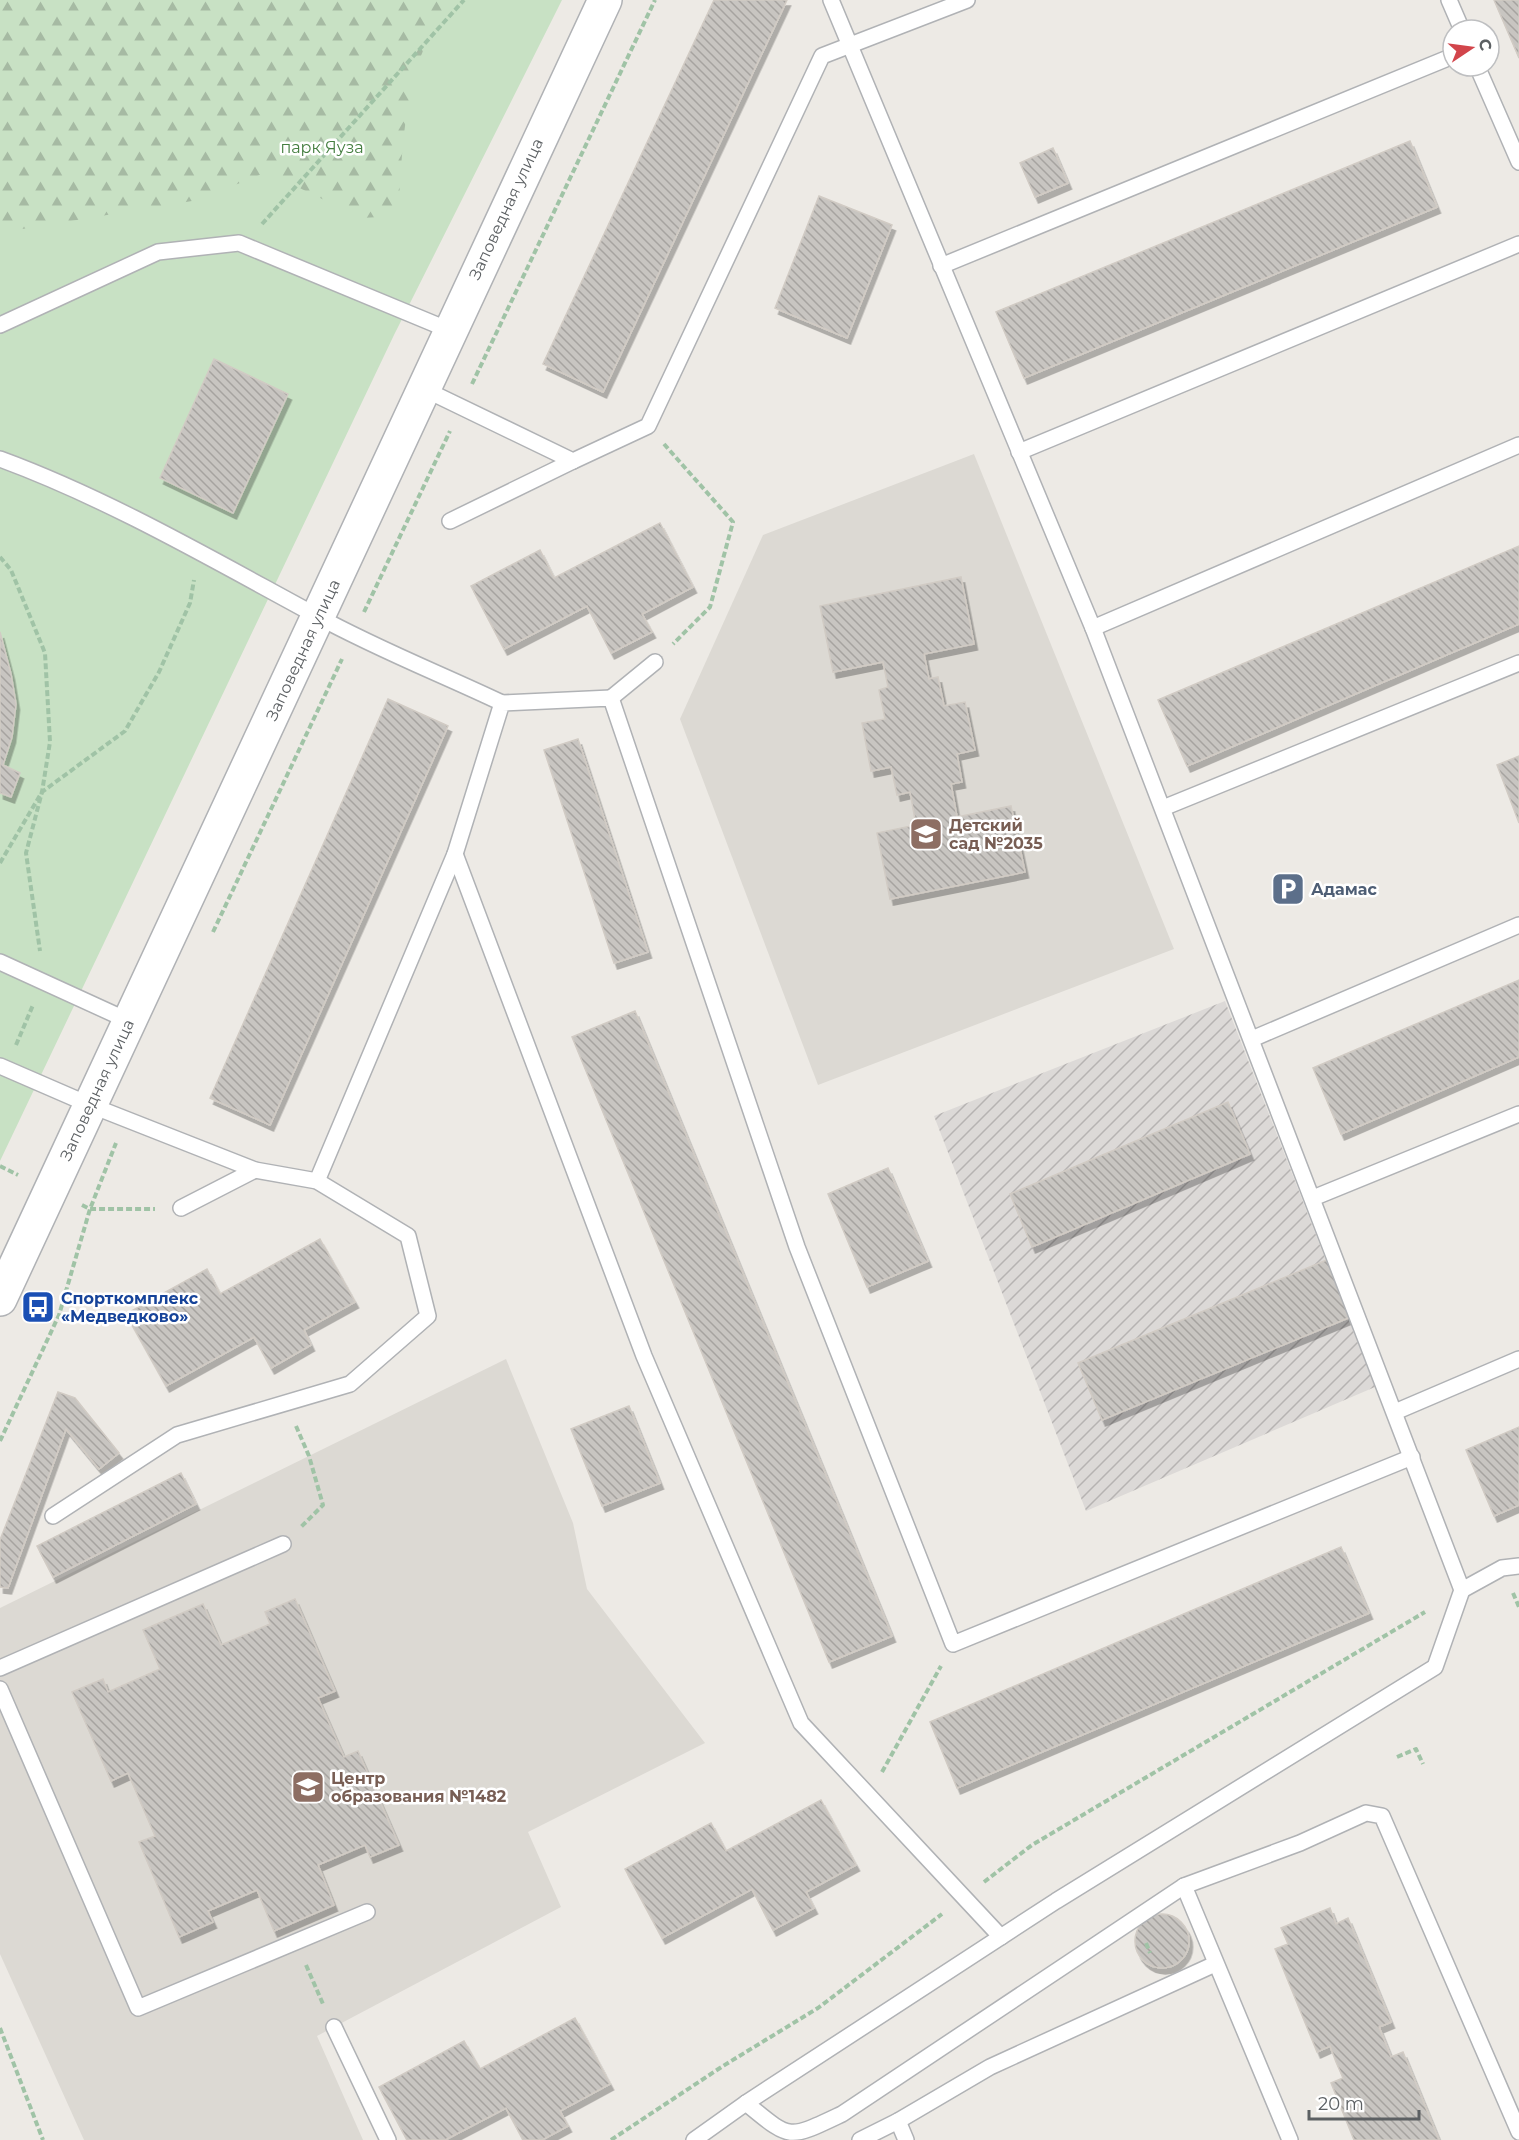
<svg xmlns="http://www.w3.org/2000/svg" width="1519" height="2140" viewBox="0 0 1519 2140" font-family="Montserrat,sans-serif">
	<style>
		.industrial { fill: url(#industrial-furrows) }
		.education { fill: #dcd9d3 }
		.green { fill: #c8e1c4 }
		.forest { fill: url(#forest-firs) }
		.building { fill: url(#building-back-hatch); stroke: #d1cbc4; stroke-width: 1.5; filter: url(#shadow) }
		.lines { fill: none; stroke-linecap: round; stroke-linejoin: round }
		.service-casing { stroke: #b0b2b5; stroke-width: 18 }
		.tertiary-casing { stroke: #b0b2b5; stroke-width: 36 }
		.path { stroke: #a0c3a6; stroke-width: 4; stroke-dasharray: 6 3; stroke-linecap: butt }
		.service { stroke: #fff; stroke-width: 15 }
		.tertiary { stroke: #fff; stroke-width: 33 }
		.labels { text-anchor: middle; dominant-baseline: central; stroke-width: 5; stroke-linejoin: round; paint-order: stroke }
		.park-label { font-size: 16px; fill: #447e40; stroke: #fff }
		.street-label { font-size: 16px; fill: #5c6063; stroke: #fff }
		.education-label { font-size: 16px; font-weight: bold; fill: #785e54; stroke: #fff; text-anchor: start }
		.service-label { font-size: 16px; font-weight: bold; fill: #4e5e75; stroke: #fff; text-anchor: start }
		.transit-label { font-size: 16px; font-weight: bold; fill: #164399; stroke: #fff; text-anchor: start }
	</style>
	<defs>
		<pattern id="industrial-furrows" width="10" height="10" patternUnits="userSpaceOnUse" patternTransform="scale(1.5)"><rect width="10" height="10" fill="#dcd9d7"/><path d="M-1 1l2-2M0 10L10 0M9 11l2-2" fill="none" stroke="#b6b3b2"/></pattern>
		<pattern id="forest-firs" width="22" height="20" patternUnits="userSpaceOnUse" patternTransform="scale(1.5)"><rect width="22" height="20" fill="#c8e1c4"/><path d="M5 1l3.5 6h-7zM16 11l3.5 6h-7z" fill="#a6baa3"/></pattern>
		<pattern id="building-back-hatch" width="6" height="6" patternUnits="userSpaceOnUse" patternTransform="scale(1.5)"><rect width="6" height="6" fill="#c8c5c1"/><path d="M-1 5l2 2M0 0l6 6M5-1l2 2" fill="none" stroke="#a6a3a0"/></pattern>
		<filter id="shadow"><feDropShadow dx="3.5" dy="6" stdDeviation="0" flood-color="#0004"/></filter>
	</defs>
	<rect width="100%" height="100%" fill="#edeae5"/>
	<path class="industrial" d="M1225,1001l150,386 -289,124 -152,-395z"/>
	<g class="education">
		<path d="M974,454l200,495 -356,136 -138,-366 83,-184z"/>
		<path d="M506,1359l67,164 14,66 118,154 -177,89 33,75 -244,129 46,104h-279l-84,-186v-346z"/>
	</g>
	<path class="green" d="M0,0h562l-168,335 -394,826z"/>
	<path class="forest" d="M0,0h462c-9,9 -19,17 -26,27 -33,46 -34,133 -38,189l-37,2 -94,-46 -69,28 -182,30 -16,9z"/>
	<g class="building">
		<path d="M714,0h73l-184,392 -60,-28z"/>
		<path d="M1494,0h25v58z"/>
		<path d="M1410,141l27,66 -413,171 -28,-66z"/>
		<path d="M1053,148l15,35 -33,14 -15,-34z"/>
		<path d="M819,196l73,29 -45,113 -72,-30z"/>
		<path d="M214,359l74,35 -55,119 -73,-35z"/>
		<path d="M660,523l33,64 -51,27 10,18 -41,21 -24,-47 -83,43 -33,-63 69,-36 14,28z"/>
		<path d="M1519,546v78l-332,142 -29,-66z"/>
		<path d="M961,577l13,67 -50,10 5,25 9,-2 6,29 21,-4 10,48 -18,4 5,28 -11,2 6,33 54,-11 14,66 -135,27 -13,-66 39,-8 -6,-33 -13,3 -6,-28 -20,4 -9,-48 23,-4 -6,-29 9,-3 -5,-25 -50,10 -13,-66z"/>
		<path d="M0,632l11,42 5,30 -4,33 -9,28 17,8 -9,24 -11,-4z"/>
		<path d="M388,699l60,27 -178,399 -60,-27z"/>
		<path d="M578,739l70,213 -34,11 -70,-213z"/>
		<path d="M1519,756v67l-22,-58z"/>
		<path d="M1519,980v77l-178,77 -28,-66z"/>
		<path d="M635,1011l257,625 -63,26 -257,-625z"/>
		<path d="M1228,1102l22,52 -218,93 -22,-53z"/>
		<path d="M888,1168l40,93 -61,26 -39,-93z"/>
		<path d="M320,1239l35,63 -51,28 7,15 -40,23 -17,-31 -88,49 -40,-72 81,-45 13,25z"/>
		<path d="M1329,1259l24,57 -251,104 -24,-57z"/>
		<path d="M58,1392l17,6 44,55 -20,16 -33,-40 -58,159 -8,-1v-47z"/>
		<path d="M629,1406l31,77 -58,23 -31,-77z"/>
		<path d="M1519,1427v78l-25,11 -28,-66z"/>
		<path d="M181,1473l15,31 -143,73 -16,-31z"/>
		<path d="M1341,1547l28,66 -412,175 -27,-66z"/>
		<path d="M295,1599l40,92 -17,7 26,59 14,-6 41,94 -29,12 -5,-12 -47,20 16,40 -60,26 -17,-41 -49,21 5,11 -34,15 -40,-95 16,-6 -27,-63 -17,8 -39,-89 31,-13 5,13 52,-23 -17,-39 60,-26 18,41 49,-21 -5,-12z"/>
		<path d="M821,1800l35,65 -50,27 8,16 -41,22 -21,-41 -90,49 -37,-69 86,-46 15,28z"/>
		<path d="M1330,1908l6,16 12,-6 43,104 -12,5 12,30 12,-5 36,88h-85l-23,-57 12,-5 -7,-16 -6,-16 -13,6 -42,-103 13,-5 -7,-16z"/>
		<circle cx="1162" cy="1941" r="27"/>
		<path d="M575,2018l35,66 -50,27 8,15 -26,14h-19l-17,-32 -61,32h-38l-28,-53 85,-46 16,28z"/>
	</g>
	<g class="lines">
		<defs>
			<g id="service">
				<path d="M1449,0l13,30"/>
				<path d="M1477,66l42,96"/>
				<path d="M941,266l512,-210"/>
				<path d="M0,325l158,-73 81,-9 210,87"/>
				<path d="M424,389l149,72 75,-35 174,-370 145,-56"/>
				<path d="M1019,452l500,-208"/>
				<path d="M0,459c109,40 215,102 317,157 60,33 124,58 185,87"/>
				<path d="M450,521l123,-60"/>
				<path d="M1093,628l426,-183"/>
				<path d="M611,698l44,-36"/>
				<path d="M1163,808l356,-145"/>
				<path d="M455,854l189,502 157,367 200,214"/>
				<path d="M0,962l129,59"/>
				<path d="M1252,1039l267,-114"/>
				<path d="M0,1066l90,39 165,65 62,11 91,55 20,80 -78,68 -173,51 -124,81"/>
				<path d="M317,1181l138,-327 47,-151 109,-5 186,549 156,397 459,-187"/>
				<path d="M1313,1198l206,-84"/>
				<path d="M181,1208l74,-38"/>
				<path d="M1395,1412l124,-53"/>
				<path d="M1462,1590l40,-22 17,-2"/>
				<path d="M0,1668l283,-124"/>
				<path d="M0,1689l138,319 229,-96"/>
				<path d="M1184,1886l106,254"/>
				<path d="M334,2027l54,113"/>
				<path d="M746,2103c45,37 41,37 96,11l342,-228 116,-43 66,-30 16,3 137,316"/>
				<path d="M898,2121l8,19"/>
				<path d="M694,2140l52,-37 310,-202 379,-234 27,-77 -369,-962 -262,-628"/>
				<path d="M860,2140l38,-19 92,-54 225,-103"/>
			</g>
			<path id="tertiary" d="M0,1299l605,-1299"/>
		</defs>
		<use href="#service" class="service-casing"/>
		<use href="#tertiary" class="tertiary-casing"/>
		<g class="path">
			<path d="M262,224l202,-224"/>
			<path d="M472,384l183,-384"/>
			<path d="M664,444l69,78 -23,85 -37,37"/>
			<path d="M0,557l11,13 34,83 5,89 -8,50 -16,61 14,98"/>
			<path d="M364,612l86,-181"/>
			<path d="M0,863l42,-71 83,-61 34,-59 31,-69 4,-23"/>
			<path d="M213,932l129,-273"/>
			<path d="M16,1045l17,-40"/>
			<path d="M0,1166l18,9"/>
			<path d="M82,1205l8,4h65"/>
			<path d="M296,1426l13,30 14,49 -22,22"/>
			<path d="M0,1441l59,-126 31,-106 26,-66"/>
			<path d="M1513,1593l6,14"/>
			<path d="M1397,1757l19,-8 7,15"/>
			<path d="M882,1772l59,-106"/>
			<path d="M984,1882l48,-37 393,-233"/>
			<path d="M1146,1943l4,10"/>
			<path d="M306,1965l17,39"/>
			<path d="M0,2028l43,112"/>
			<path d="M611,2140l112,-74 95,-58 124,-94"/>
		</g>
		<use href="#service" class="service"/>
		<use href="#tertiary" class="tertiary"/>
	</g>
	<defs>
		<symbol id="school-square" viewBox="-11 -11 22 22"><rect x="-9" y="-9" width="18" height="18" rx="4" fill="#8d6e63" stroke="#fff"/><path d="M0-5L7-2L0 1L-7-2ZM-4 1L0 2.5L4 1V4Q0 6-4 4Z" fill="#fff"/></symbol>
		<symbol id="parking-square" viewBox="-11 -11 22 22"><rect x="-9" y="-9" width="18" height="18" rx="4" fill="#5c6f8a" stroke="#fff"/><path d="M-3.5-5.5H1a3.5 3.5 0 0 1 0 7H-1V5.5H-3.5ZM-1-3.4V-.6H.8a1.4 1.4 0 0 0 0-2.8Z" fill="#fff"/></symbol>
		<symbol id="bus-square" viewBox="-11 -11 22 22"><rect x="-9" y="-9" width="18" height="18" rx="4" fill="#1a4fb4" stroke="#fff"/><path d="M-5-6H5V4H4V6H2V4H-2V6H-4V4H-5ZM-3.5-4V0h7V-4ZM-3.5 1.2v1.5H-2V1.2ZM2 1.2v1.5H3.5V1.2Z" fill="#fff"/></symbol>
	</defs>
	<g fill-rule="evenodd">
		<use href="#school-square" x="907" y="815" width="38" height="38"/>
		<use href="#parking-square" x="1269" y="870" width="38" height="38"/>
		<use href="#bus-square" x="19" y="1288" width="38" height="38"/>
		<use href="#school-square" x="289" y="1768" width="38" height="38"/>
	</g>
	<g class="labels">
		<g class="park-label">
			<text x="322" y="147">парк Яуза</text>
		</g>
		<g class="street-label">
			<text transform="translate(506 209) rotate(-65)">Заповедная улица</text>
			<text transform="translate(303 650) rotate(-65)">Заповедная улица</text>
			<text transform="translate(97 1090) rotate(-65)">Заповедная улица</text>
		</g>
		<g class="education-label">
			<text x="949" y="825">Детский<tspan x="949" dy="18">сад №2035</tspan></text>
			<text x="331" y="1778">Центр<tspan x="331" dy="18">образования №1482</tspan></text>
		</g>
		<g class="service-label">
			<text x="1311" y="889">Адамас</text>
		</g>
		<g class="transit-label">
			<text x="61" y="1298">Спорткомплекс<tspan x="61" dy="18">«Медведково»</tspan></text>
		</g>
	</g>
	<g transform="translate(1471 48) rotate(77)"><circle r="28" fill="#ffffff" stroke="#bebfc1" stroke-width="1.5"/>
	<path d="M0-4.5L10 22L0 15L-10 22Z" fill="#d2454b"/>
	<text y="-9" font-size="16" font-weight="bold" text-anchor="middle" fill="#5c6063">С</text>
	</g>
	<path d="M1309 2110v9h110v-9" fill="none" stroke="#5c6063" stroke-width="3"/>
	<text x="1318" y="2110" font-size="18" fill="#5c6063" stroke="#ffffff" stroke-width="4.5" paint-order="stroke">20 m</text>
</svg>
